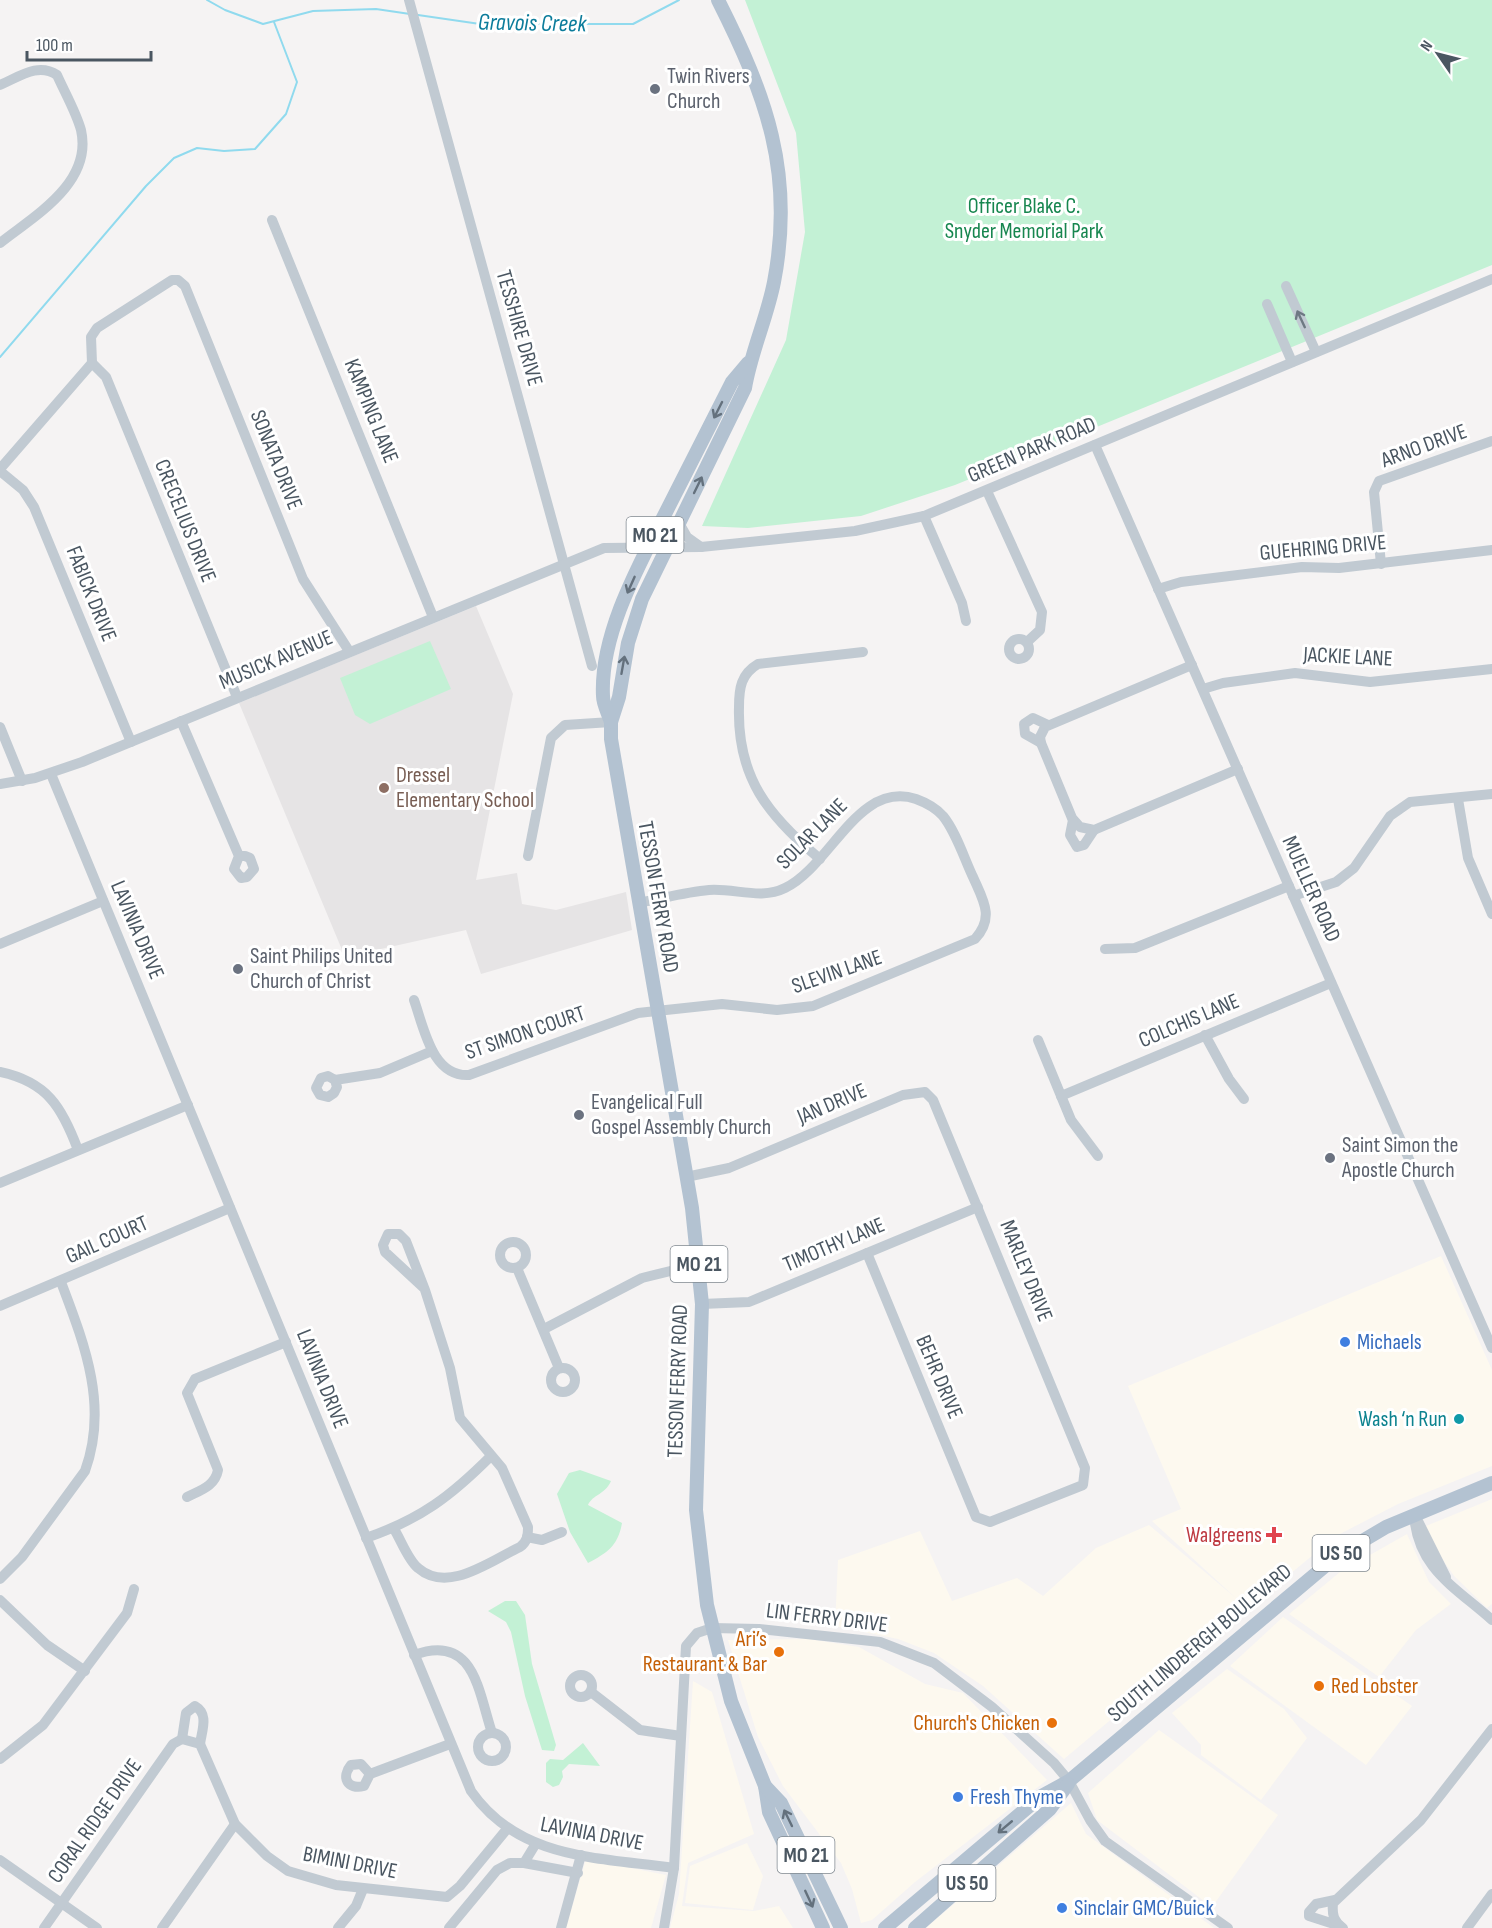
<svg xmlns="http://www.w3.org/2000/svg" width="1492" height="1928" viewBox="0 0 1492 1928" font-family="'Sofia Sans Condensed',sans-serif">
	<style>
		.commercial { fill: #fdf9ef }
		.education { fill: #e6e4e5 }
		.green { fill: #c3f1d5 }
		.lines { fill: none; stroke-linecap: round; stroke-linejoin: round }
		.stream { stroke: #90daee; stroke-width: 2 }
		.minor { stroke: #c1cad2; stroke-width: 10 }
		.major { stroke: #b3c2d1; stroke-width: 14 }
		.oneway { stroke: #6e7983 }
		.oneway2 { stroke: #64717d }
		.worship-dot { fill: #6b7280; stroke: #fff; stroke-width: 2 }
		.education-dot { fill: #8d6e63; stroke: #fff; stroke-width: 2 }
		.shop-dot { fill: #3f7fe0; stroke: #fff; stroke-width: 2 }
		.culture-dot { fill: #0f9aa8; stroke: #fff; stroke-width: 2 }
		.health-dot { fill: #e0444e; stroke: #fff; stroke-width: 2 }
		.food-dot { fill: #e8710a; stroke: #fff; stroke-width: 2 }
		.labels { text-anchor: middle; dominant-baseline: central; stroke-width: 6; stroke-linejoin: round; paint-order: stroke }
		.shield { fill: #fff; stroke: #808990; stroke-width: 1.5 }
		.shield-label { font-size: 21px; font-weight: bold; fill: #4a5661 }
		.worship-label { font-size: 22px; fill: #5b616d; stroke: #fff; text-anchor: start }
		.park-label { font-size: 22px; fill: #17864f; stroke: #fff }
		.street-label { font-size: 22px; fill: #4a5661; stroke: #fff }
		.education-label { font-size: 22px; fill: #785e54; stroke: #fff; text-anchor: start }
		.shop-label { font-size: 22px; fill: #366cbe; stroke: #fff; text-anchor: start }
		.culture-label { font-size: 22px; fill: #0d838f; stroke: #fff; text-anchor: end }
		.health-label { font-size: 22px; fill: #be3a42; stroke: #fff; text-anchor: end }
		.food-label { font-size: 22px; fill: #c56008; stroke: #fff; text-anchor: end }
		.water-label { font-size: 24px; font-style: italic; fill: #0c7c9b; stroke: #fff }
	</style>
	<rect width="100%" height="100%" fill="#f5f3f3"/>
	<g class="commercial">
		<path d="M1441,1256l51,114v96l-94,38 -62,32 -87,72 -3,-2 -182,153 -81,-73 -49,-33 -36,-14 -63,-13 3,-66 82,-29 32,70 65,-23 26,18 53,-48 53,-23 88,74 -85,-78 29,-12 -53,-123z"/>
		<path d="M1492,1499v105l-5,4 -33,-32 -18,-26 -10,-24z"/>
		<path d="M1407,1534l22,48 22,22 -35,26 -37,47 -90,-63 51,-42z"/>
		<path d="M1283,1617l129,89 -46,59 -136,-99z"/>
		<path d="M809,1639l50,8 66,37 38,9 84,87 -132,102 -43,38 -11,3 -9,-34 -11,-26 -58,-77 -25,-49 -30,-97z"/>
		<path d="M1227,1669l57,40 23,29 -46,62 -60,-45v-10l-29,-32z"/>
		<path d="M693,1681l19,11 42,142 -66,29 -6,43 72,5 25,-5 14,22h-123l9,-34z"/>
		<path d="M1159,1730l119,85 -66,92 -115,-87 -9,-27z"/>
		<path d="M1071,1803l15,31 128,94h-288z"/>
		<path d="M747,1843l16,33 -10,34 -68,-7 5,-37z"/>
		<path d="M586,1859l80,16 -15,53h-85z"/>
	</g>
	<path class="education" d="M476,606l37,88 -37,186 41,-7 5,31 34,6 70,-18 6,38 -151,44 -15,-44 -121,27 -106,-254z"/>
	<g class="green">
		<path d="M745,0h747v265l-537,220 -94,31 -113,12 -46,-2 84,-186 19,-108 -9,-99z"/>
		<path d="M430,641l21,48 -81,35 -15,-9 -15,-37z"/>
		<path d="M580,1470l31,11c-6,14 -18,13 -23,24l34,18c-4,23 -15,30 -34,40l-18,-31 -13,-38 12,-21z"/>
		<path d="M505,1601h11l9,14 7,49 24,81 -2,6 -12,-1 -17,-54 -14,-64 -5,-10 -18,-11z"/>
		<path d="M583,1743l17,23 -31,-2 -7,7 1,6 -4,8 -6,2 -7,-5v-19l4,-4 13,1z"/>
	</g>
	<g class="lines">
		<g class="stream">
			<path d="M207,0l18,10 38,14 50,-13 63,-2 34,5"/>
			<path d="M418,15l62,9h153l46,-24"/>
			<path d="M0,357l146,-171 28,-28 23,-10 27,3 31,-2 31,-35 11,-32 -23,-60"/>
		</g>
		<g class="minor">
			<path d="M409,0l183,666"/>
			<path d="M0,85c19,-8 38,-23 57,-10 8,18 19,37 24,55 12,53 -47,86 -81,113"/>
			<path d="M272,220l161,397"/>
			<path d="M1286,286l30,66"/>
			<path d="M1267,304l25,58"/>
			<path d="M92,363l14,14 131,320"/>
			<path d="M1095,445l397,903"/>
			<path d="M0,469l92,-106 -1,-26 6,-9 75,-48h6l7,6 118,293 46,72"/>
			<path d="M0,471l23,19 11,17 97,235"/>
			<path d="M987,491l55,121 -2,18 -13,12"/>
			<path d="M924,516l38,87 4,18"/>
			<path d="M679,523l8,14 14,10"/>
			<path d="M1381,564l-7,-72 5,-11 113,-40"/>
			<path d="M1158,589l23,-7 121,-15 37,1 153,-18"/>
			<circle cx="1019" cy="649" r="10"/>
			<path d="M1192,665l-147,62 -5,10 1,6 31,75 8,9 14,3 144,-61"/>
			<path d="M1203,689l20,-6 72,-10 75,9 122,-13"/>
			<path d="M181,721l58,135h6l5,2 4,11 -7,8 -6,1 -7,-9 5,-13"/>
			<path d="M0,727l22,54"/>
			<path d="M1041,743l-16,-9 -1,-10 9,-6 15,7"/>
			<path d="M51,774l420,1017c48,69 127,66 203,77"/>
			<path d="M0,784l35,-6 47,-16 522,-214 97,-1 154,-16 69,-15 568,-237"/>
			<path d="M1458,799l10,59 24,56"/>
			<path d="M1073,820l-3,15 7,12 7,-2 10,-15"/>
			<path d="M528,856l23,-118 14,-13 46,-3"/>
			<path d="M820,859c-52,-43 -83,-82 -81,-152 0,-19 2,-33 19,-43l105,-12"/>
			<path d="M1293,896l43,-14 18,-14 36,-52 20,-14 82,-8"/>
			<path d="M0,944l103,-43"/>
			<path d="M1105,949l30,-1 154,-62"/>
			<path d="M414,1000c10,28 18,77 55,75l169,-62 84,-9 55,6 36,-4 162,-67c20,-22 8,-39 -2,-62 -9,-19 -17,-45 -30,-61 -8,-9 -16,-13 -27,-17 -58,-19 -85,67 -131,89 -24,12 -50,0 -76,2 -24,2 -48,9 -71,13"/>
			<path d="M1205,1035l24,44 15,20"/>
			<path d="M1038,1040l33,80 27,36"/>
			<path d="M0,1072c47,10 62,35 78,78"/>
			<path d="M335,1080l2,7 -3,6 -6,4 -8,-2 -4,-7 5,-10 7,-2 7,4 45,-7 52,-22"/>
			<path d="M1061,1096l270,-113"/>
			<path d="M686,1177l43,-9 174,-73 22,-3 8,8 152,368 -2,17 -93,37 -14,-5 -109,-264"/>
			<path d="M0,1183l188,-78"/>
			<circle cx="513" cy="1255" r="13"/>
			<path d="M517,1268l42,100"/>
			<path d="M702,1304l47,-2 229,-95"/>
			<path d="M0,1306l230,-98"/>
			<path d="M544,1329l98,-51 57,-14"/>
			<circle cx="563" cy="1380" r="12"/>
			<path d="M187,1497c14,-7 28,-11 31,-27l-31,-77 8,-14 91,-37"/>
			<path d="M1414,1514c3,54 41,73 78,106"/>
			<path d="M1417,1519l29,58"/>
			<path d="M394,1529c7,11 14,31 24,39 30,26 72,-7 102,-21 7,-5 8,-11 8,-20l-26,-59 -42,-50 -10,-50 -25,-78 -19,-49 -7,-7h-11l-5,11 2,7 39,36"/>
			<path d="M527,1537l15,3 20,-8"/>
			<path d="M366,1538c55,-19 85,-42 125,-82"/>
			<path d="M0,1579l22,-22 63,-86c24,-66 -1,-128 -24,-189"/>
			<path d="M0,1600l47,45 38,26"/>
			<path d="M414,1655c60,-22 64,35 78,78"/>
			<circle cx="581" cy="1686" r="11"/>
			<path d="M591,1692l49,38 41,6"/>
			<circle cx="492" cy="1747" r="14"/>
			<path d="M182,1739l4,-26 9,-7c14,8 7,24 5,38"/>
			<path d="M0,1759l43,-34 84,-112 7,-24"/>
			<path d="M370,1774l-9,-10 -10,1c-10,12 -4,25 13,21l6,-12 80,-30"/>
			<path d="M0,1860l97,68"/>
			<path d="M524,1863l54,10"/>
			<path d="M1335,1900l-19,4 -7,8v4l31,10"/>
			<path d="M44,1928l129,-184 9,-5 18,5 35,80 32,32 21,15 48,14 111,12 13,-11 47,-57"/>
			<path d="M162,1928l73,-104"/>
			<path d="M338,1928l18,-22 7,-17"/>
			<path d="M449,1928l48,-58 13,-7h14l11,-18"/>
			<path d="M561,1928l20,-73"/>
			<path d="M664,1928l10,-60 12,-222 11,-13 15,-5 47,1 121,13 54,21 58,44 62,56 15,18 21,39 15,21 123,87"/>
			<path d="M1343,1928c-10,-7 -11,-14 -10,-25l88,-83 71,-91"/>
			<path d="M1467,1928l25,-34"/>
		</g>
		<g class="major">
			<path d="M718,0c48,95 77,173 56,282 -7,36 -23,70 -29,106l-103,211 -14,44 -9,54 -8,25v17l81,469 10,96 -6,206 11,95 24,96 34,85 4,26 54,116"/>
			<path d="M611,722c-3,-9 -8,-18 -8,-26 -3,-62 36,-131 63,-184 22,-44 44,-87 66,-130l16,-19"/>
			<path d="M765,1786l16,17 60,125"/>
			<path d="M885,1928l155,-131 29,-16 268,-225 49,-29 106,-44"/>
			<path d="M915,1928l135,-119 18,-25"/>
		</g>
	</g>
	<defs><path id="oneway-shaft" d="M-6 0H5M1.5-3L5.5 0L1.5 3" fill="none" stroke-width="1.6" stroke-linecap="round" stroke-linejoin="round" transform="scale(1.5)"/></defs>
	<use class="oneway" href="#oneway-shaft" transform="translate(1301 319) rotate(-115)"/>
	<g class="oneway2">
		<use href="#oneway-shaft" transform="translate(718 410) rotate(117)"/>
		<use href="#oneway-shaft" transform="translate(698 485) rotate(-64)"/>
		<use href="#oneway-shaft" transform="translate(631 585) rotate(114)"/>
		<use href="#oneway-shaft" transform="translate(623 665) rotate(-80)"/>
		<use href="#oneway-shaft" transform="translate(788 1818) rotate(-116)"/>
		<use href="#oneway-shaft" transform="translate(1005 1827) rotate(140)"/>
		<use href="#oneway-shaft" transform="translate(809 1899) rotate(65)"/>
	</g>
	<g class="worship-dot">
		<circle cx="655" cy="89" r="6"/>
		<circle cx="238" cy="969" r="6"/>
		<circle cx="579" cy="1115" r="6"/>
		<circle cx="1330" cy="1158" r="6"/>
	</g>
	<circle class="education-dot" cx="384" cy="788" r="6"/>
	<g class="shop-dot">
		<circle cx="1345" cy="1342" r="6"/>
		<circle cx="958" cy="1797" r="6"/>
		<circle cx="1062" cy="1908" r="6"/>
	</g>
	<circle class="culture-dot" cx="1459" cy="1419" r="6"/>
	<path class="health-dot" d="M1271 1526h6v6h6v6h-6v6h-6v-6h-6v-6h6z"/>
	<g class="food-dot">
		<circle cx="779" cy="1652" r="6"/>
		<circle cx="1319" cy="1686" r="6"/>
		<circle cx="1052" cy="1723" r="6"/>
	</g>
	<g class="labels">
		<g class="shield">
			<rect x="626.5" y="517" width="57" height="36" rx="4.5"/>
			<rect x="670.5" y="1246" width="57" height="36" rx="4.5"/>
			<rect x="1312.5" y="1535" width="57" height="36" rx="4.5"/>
			<rect x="777.5" y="1837" width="57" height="36" rx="4.5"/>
			<rect x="938.5" y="1865" width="57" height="36" rx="4.5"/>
		</g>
		<g class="shield-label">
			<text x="655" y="535">MO 21</text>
			<text x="699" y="1264">MO 21</text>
			<text x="1341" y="1553">US 50</text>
			<text x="806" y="1855">MO 21</text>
			<text x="967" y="1883">US 50</text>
		</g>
		<g class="worship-label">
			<text x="667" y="76">Twin Rivers<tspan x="667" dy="25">Church</tspan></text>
			<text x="250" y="956">Saint Philips United<tspan x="250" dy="25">Church of Christ</tspan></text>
			<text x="591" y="1102">Evangelical Full<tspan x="591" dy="25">Gospel Assembly Church</tspan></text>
			<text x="1342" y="1145">Saint Simon the<tspan x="1342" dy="25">Apostle Church</tspan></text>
		</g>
		<g class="park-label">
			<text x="1024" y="206">Officer Blake C.<tspan x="1024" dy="25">Snyder Memorial Park</tspan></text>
		</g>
		<g class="street-label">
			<text transform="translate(519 328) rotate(74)">TESSHIRE DRIVE</text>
			<text transform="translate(371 411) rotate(68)">KAMPING LANE</text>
			<text transform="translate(1424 446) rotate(-20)">ARNO DRIVE</text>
			<text transform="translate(1032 450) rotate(-23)">GREEN PARK ROAD</text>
			<text transform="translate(276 460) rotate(68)">SONATA DRIVE</text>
			<text transform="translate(185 521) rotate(68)">CRECELIUS DRIVE</text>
			<text transform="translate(1323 548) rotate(-5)">GUEHRING DRIVE</text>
			<text transform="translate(91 594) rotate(68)">FABICK DRIVE</text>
			<text transform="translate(1348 657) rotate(3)">JACKIE LANE</text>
			<text transform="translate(276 660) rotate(-23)">MUSICK AVENUE</text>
			<text transform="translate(812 834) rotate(-45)">SOLAR LANE</text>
			<text transform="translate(1311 889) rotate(66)">MUELLER ROAD</text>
			<text transform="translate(658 897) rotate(80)">TESSON FERRY ROAD</text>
			<text transform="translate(137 930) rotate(67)">LAVINIA DRIVE</text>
			<text transform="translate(837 972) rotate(-19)">SLEVIN LANE</text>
			<text transform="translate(1189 1021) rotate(-23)">COLCHIS LANE</text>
			<text transform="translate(525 1033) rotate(-19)">ST SIMON COURT</text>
			<text transform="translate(832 1104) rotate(-23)">JAN DRIVE</text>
			<text transform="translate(107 1240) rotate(-24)">GAIL COURT</text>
			<text transform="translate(834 1245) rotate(-23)">TIMOTHY LANE</text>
			<text transform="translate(1026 1271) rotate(68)">MARLEY DRIVE</text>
			<text transform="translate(939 1377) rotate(67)">BEHR DRIVE</text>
			<text transform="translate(322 1379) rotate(68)">LAVINIA DRIVE</text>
			<text transform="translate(678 1381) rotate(-88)">TESSON FERRY ROAD</text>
			<text transform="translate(827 1618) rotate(7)">LIN FERRY DRIVE</text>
			<text transform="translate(1200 1643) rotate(-40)">SOUTH LINDBERGH BOULEVARD</text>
			<text transform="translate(95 1821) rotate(-55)">CORAL RIDGE DRIVE</text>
			<text transform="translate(592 1834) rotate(11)">LAVINIA DRIVE</text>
			<text transform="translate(350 1863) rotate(11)">BIMINI DRIVE</text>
		</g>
		<g class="education-label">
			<text x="396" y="775">Dressel<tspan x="396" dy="25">Elementary School</tspan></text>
		</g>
		<g class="shop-label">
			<text x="1357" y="1342">Michaels</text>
			<text x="970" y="1797">Fresh Thyme</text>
			<text x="1074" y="1908">Sinclair GMC/Buick</text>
		</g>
		<g class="culture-label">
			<text x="1447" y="1419">Wash ‘n Run</text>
		</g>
		<g class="health-label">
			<text x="1262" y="1535">Walgreens</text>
		</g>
		<g class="food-label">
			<text x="767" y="1639">Ari’s<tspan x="767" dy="25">Restaurant &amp; Bar</tspan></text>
			<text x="1331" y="1686" text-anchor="start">Red Lobster</text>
			<text x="1040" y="1723">Church's Chicken</text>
		</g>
		<g class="water-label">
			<text transform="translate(532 23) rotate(1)">Gravois Creek</text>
		</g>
	</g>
	<g transform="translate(1438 54) rotate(305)" stroke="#ffffff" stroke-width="4.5" paint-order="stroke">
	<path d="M0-4.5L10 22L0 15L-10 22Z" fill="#4a5661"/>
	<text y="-9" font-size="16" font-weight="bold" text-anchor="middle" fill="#4a5661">N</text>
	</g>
	<path d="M27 51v9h124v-9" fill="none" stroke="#4a5661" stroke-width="3"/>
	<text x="36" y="51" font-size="18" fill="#4a5661" stroke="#ffffff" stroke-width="4.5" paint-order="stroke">100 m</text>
</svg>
